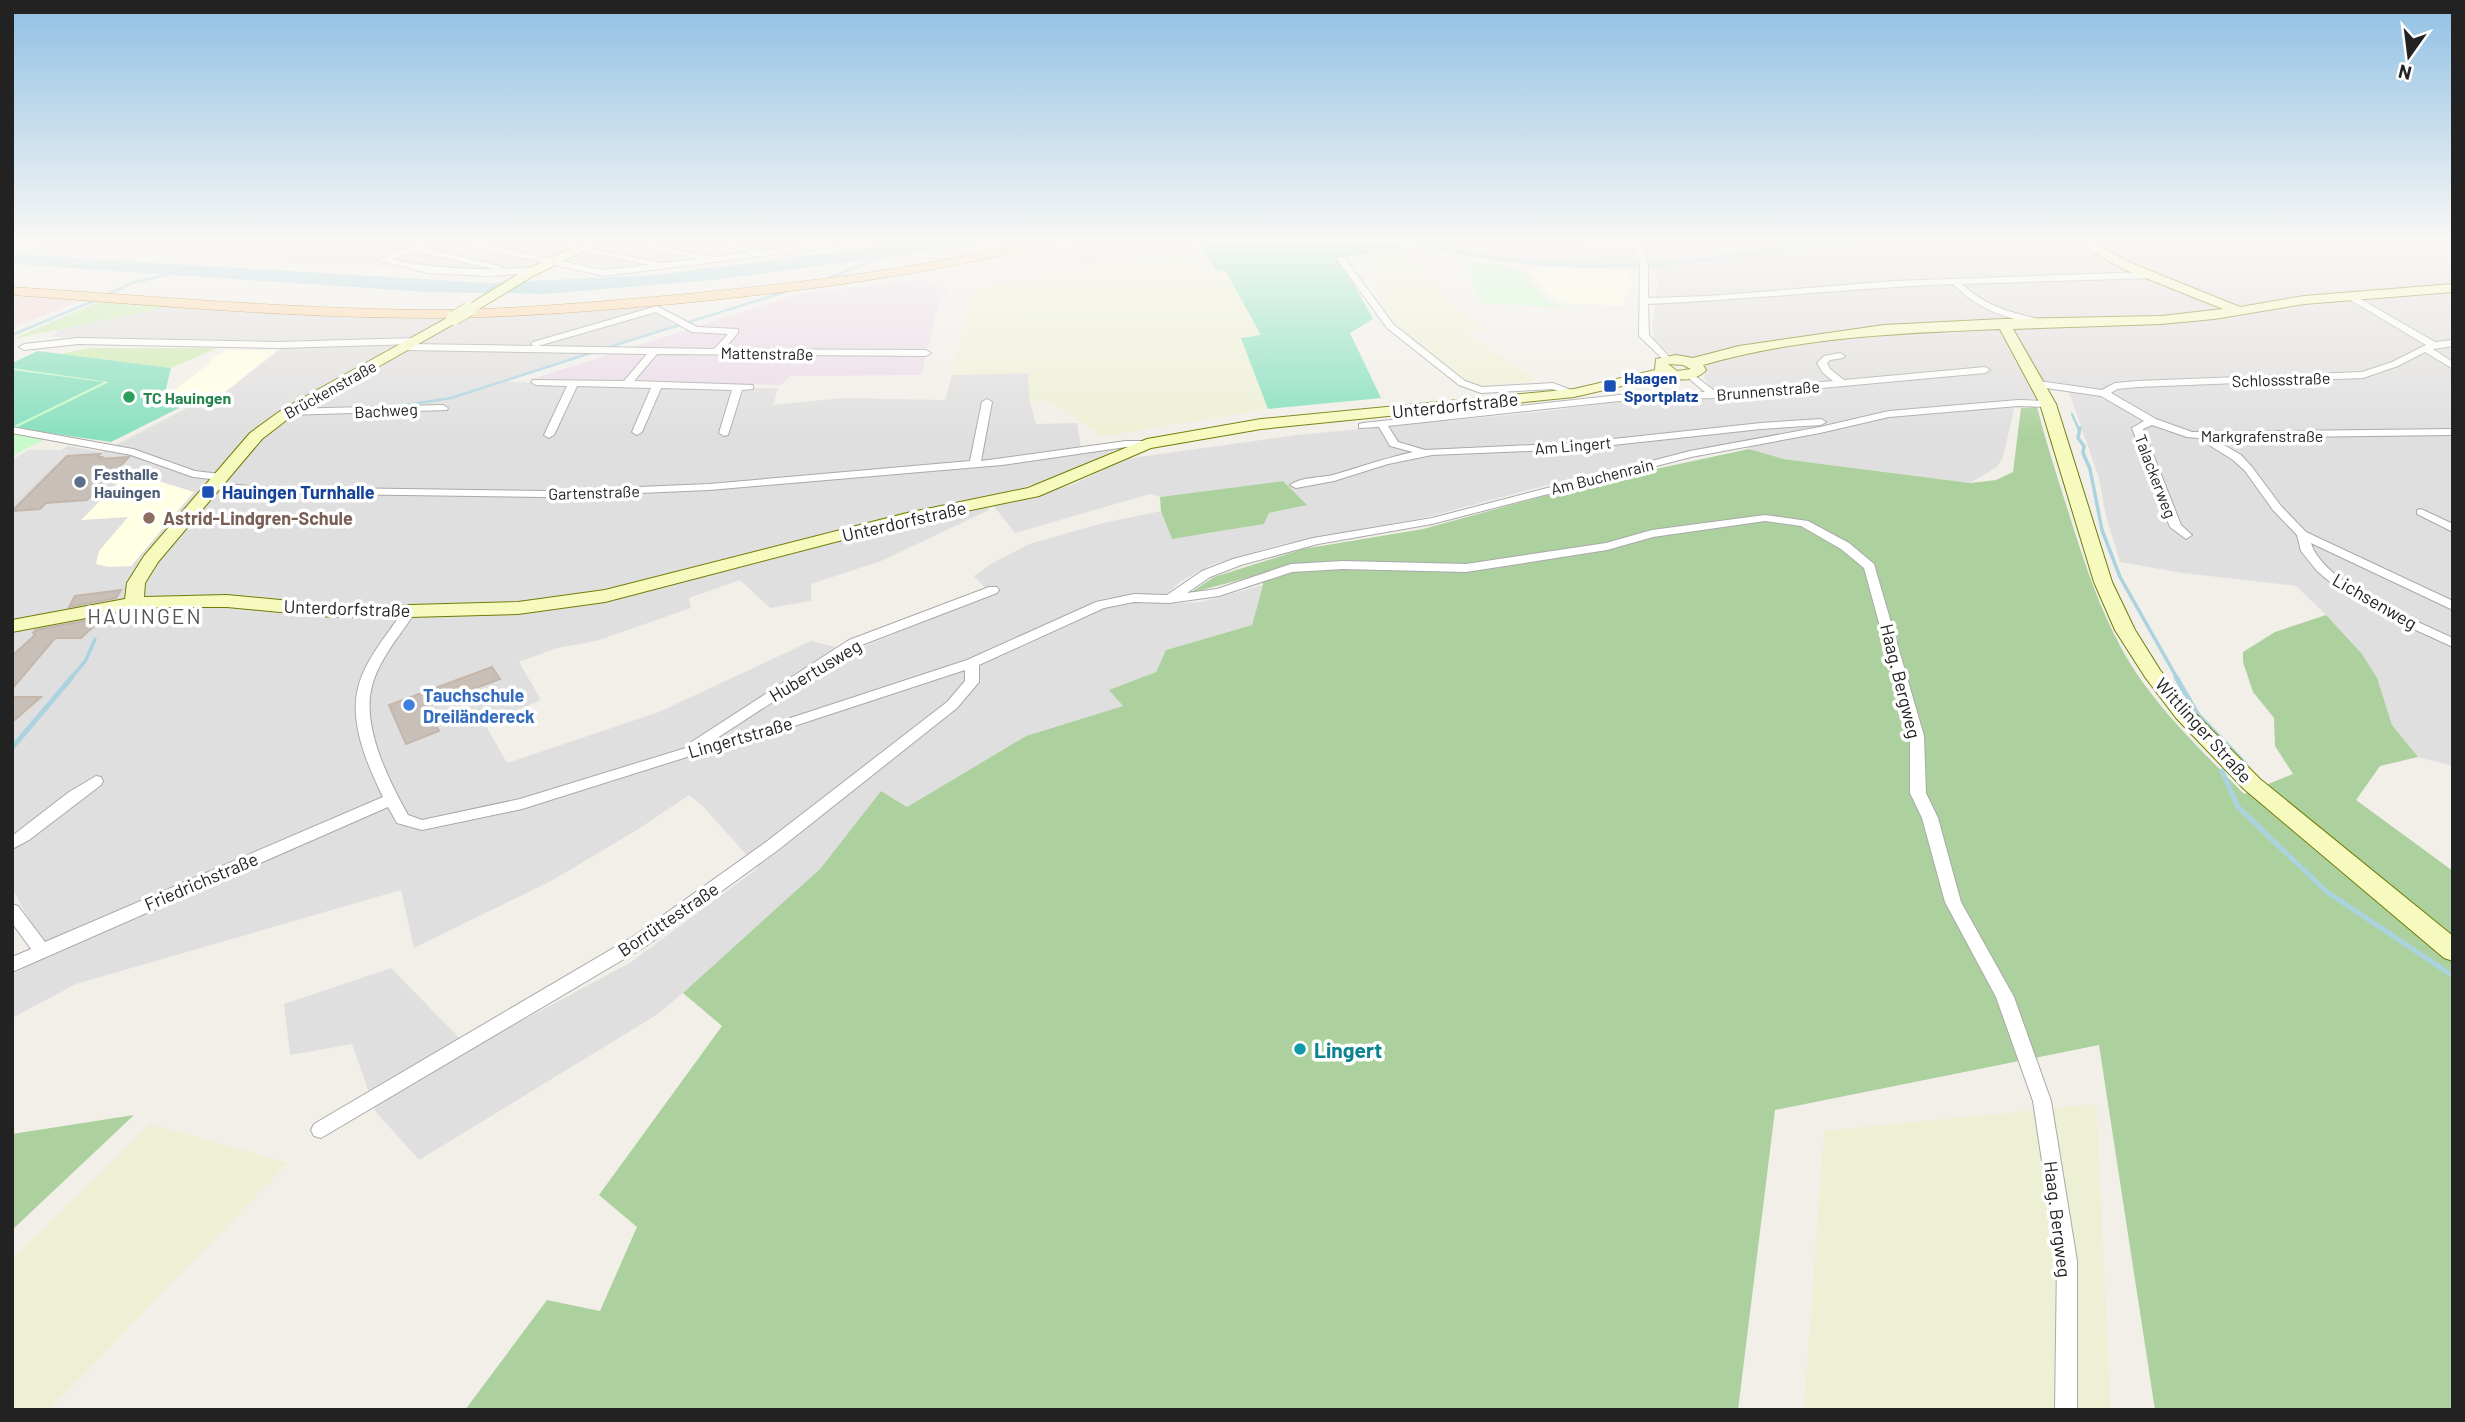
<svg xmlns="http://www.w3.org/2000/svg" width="2465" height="1422" viewBox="0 0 2465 1422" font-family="Barlow,sans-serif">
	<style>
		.residential { fill: #e0dfdf }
		.commercial { fill: #f2dad9 }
		.industrial { fill: #ebdbe8 }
		.education { fill: #ffffe5 }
		.farmland { fill: #eef0d5 }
		.grass { fill: #cdebb0 }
		.forest { fill: #add19e }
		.park { fill: #c8facc }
		.pitch { fill: #88e0be }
		.parking { fill: #e2e2e2 }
		.water { fill: #aad3df }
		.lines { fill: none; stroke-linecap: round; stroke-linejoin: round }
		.stream-far2 { stroke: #aad3df; stroke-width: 2.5 }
		.stream-far1 { stroke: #aad3df; stroke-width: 3.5 }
		.stream { stroke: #aad3df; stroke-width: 5 }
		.building { fill: #c7bfb8; stroke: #c4b6ab; stroke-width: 2 }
		.street-casing { stroke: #a9a9a9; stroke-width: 2 }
		.secondary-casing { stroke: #707d05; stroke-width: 2 }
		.primary-casing { stroke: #a06b00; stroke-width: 1 }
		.street { fill: #fff; fill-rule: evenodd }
		.secondary { fill: #f7fabf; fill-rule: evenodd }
		.primary { fill: #fcd6a4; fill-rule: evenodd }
		.secondary-bridge-casing { stroke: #707d05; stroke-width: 15; stroke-linecap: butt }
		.secondary-bridge { stroke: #f7fabf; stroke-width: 14 }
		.transit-dot { fill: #1a4fb4; stroke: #fff; stroke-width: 2.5 }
		.leisure-dot { fill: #2e9e5b; stroke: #fff; stroke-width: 2.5 }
		.service-dot { fill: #5c6f8a; stroke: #fff; stroke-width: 2.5 }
		.education-dot { fill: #8d6e63; stroke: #fff; stroke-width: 2.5 }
		.shop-dot { fill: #3f7fe0; stroke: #fff; stroke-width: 2.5 }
		.culture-dot { fill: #0f9aa8; stroke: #fff; stroke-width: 2.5 }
		.labels { text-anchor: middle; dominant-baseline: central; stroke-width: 7; stroke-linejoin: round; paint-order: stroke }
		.far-street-label { font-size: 16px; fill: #222; stroke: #fff }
		.far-transit-label { font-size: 16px; font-weight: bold; fill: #164399; stroke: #fff; text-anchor: start }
		.far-leisure-label { font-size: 16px; font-weight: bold; fill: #27864d; stroke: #fff; text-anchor: start }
		.far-service-label { font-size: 16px; font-weight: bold; fill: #4e5e75; stroke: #fff; text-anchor: start }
		.street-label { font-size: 18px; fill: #222; stroke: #fff }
		.transit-label { font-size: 18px; font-weight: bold; fill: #164399; stroke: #fff; text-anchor: start }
		.education-label { font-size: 18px; font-weight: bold; fill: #785e54; stroke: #fff; text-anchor: start }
		.shop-label { font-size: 18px; font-weight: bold; fill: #366cbe; stroke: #fff; text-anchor: start }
		.quarter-label { font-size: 21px; letter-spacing: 2px; fill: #555; stroke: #fff }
		.near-culture-label { font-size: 21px; font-weight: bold; fill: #0d838f; stroke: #fff; text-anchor: start }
	</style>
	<rect width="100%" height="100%" fill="#f2efe9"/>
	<g class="residential">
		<path d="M12,239h856l-132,19 -117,12 -67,-12 -27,13 -196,-6 -317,-21z"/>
		<path d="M1099,239h89l3,7 -6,4 -103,14 -8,-22z"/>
		<path d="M1405,239h663l5,3 380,1v523l-35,-9 -26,-32 -66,-110 -30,-29 -113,-13 -63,-11 -14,-46 -7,-38 -33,-94 -39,-6 8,20 -26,4 5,7 -11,48 -6,10 -27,16 -187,-24 -22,-4 -24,-14 -155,35 -155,41 -148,28 -66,19 -32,17 -13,12 -6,11 39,-2 62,-17 -11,40 -86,25 -10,22 -46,18 14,16 -98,30 -119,71 -26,-16 -61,78 -90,84 -72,61 -239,146 -43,-48 -24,-68 -62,11 -6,-51 107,-36 79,81 161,-87 127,-94 -55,-62 -14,-11 -52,35 -86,51 -137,67 -13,-58 -325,94 -64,34v-43l36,-20 -36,-67v-411l56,-31 34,6 102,-53 11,1 76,-59 -239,-4 8,-8 113,-23 321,10 156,-10 25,20 -176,55 121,6 158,1 -5,17 70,-7 102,2 7,-25 76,-2 2,29 6,22 41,-1 5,30 34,-4 -51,26 -78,23 2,12 -108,51 -70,23v17l-41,7 -30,-28 -51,18 2,10 -95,33 -39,7 -38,14 22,38 -56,24 22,39 152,-51 152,-71 42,10 138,-57 -17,-18 17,-12 38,-20 74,-21 68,-14 27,26 66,-11 5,-11 37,-8 -23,-24 -123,16 -10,-3 -135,39 -22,-28 79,-20 53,-26 172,-24 243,-23 96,-13 84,-2 -16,-19 1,-11 -15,-8 -18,-3 -16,-15 -4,-11 6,-50 -4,-18 -65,2 -59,-3 -57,-8z"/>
	</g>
	<path class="commercial" d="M12,294l73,5 -73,29z"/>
	<path class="industrial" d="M923,279l25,13 -8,5 -19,78 -131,1 -9,9 -249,-6 267,-85z"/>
	<g class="education">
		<path d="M1540,267l86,3 5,6 -1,17 -6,4 1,9 -62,-3 -10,-3 -26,-30z"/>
		<path d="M228,350h49l-62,50 -44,-7 39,-30 1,-5z"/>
		<path d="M129,472l65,20 -63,74 -22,1 -13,-3 3,-13 29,-34 -47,3z"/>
	</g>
	<g class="farmland">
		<path d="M1404,251l49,52 30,26 -18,4 72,47 -54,6 -13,-3 -77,-60 -11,-17 -8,-30 -15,-17z"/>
		<path d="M1191,254l14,17 23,5 34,59 -21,3 27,71 -165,27 -54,-35 -19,1 -2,-29 -76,2 20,-84 95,-19z"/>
		<path d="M2096,1104l15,306h-307l20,-279z"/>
		<path d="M150,1124l138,39 -239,247h-37v-151z"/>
	</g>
	<g class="grass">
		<path d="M101,301l72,5 -161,33z"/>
		<path d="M91,348h126l-46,20 -111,-14z"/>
	</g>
	<g class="forest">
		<path d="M2037,407c9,36 21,72 32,107 19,60 38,119 75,170 29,40 66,75 100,110l49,-20 -18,-28 -1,-28 -21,-26 -10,-30v-10l32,-20 51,-17 36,39 15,24 15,47 26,32 -38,9 -24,34 97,71v539h-298l-56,-365 -324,65 -37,300h-1273l82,-110 53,11 37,-84 -38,-32 123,-169 -39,-33 137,-124 61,-78 26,16 119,-71 97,-30 -14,-16 47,-18 10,-22 86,-25 11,-40 -1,-11 -72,19 24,-16 89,-28 120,-20 172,-47 154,-33 34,10 187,24 26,-3 17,-8 8,-64z"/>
		<path d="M1283,481l24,24 -38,8 -5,11 -92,15 -11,-28 -1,-14z"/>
		<path d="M134,1115l-122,115v-96z"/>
	</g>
	<g class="park">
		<path d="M1464,260l51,8 8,5 22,27 13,5 23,3 -101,-5z"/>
		<path d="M12,368l98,14 -93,45 38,7 -43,22z"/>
	</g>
	<g class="pitch">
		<path d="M1196,239h186l21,8 -64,11 34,61 -23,14 31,65 -113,11 -27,-71 20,-3 -35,-63 -11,-3z"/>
		<path d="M38,351l133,17 -6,25 28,8 -82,41 -96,-14 94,-46 -97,-14v-5z"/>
		<path d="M12,370l92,12 -92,45z"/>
	</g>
	<path class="parking" d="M29,450h43l-60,54v-44z"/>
	<g class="water">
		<path d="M939,239h81l-307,41 -168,14 -118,-2 -415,-28v-10l475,29 168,-8z"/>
		<path d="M1389,239h15l97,19 115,6 68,-4 165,-21h604v4l-567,-1c-68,2 -134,16 -201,22 -100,10 -199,0 -296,-25z"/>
	</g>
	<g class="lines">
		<g class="stream-far2">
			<path d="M826,279l60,-24"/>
			<path d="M106,295l26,-12 42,-10"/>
			<path d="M12,335l86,-36"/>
			<path d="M606,348l185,-58"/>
			<path d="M393,407l58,-9 143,-46"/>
			<path d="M2072,414l7,16"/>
		</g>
		<g class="stream-far1">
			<path d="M2080,428l-2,10 6,8 -1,7 7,16 12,61 18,47 57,101"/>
			<path d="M71,678l15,-18 9,-21"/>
		</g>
		<g class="stream">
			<path d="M2176,677l22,38 47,49"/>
			<path d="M12,748l60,-71"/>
			<path d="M2222,771l16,36 89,85 126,84"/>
		</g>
	</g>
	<g class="building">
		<path d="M100,454l-3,3h5l-2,2 29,-2 -42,43 -41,3 -6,6 -28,2 55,-55z"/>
		<path d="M121,590l-5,8 -47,9 6,-11z"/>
		<path d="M104,617l-23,21h-26l-43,51v-33l23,-21 -2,-2 3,-3z"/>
		<path d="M492,667l8,12 -73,27 12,25 -33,13 -17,-39z"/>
		<path d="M12,697h29l-29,25z"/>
	</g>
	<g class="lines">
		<defs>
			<g id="street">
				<path d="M216,239h8l-7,7 -4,-2z"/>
				<path d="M428,239h11l-18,8 82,20 -4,3 -86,-19 -22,8c48,11 94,12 143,8l4,3 -4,3 -46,3 -60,-3 -50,-13z"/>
				<path d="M439,239h16l149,31 46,-5 -123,-26h16l119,24 38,-4 -94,-20h16l91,18 38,-5 -62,-13h16l56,12 40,-5 -32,-7 34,3h3v4l54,-7h23l-4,2 -275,35z"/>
				<path d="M1490,239l143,4v-4h6l9,26v33l61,-2 185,-15 254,-9 4,3 -4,3 -186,6c25,24 52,29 84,37l2,2 -5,3c-38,-9 -62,-14 -90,-42 -102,4 -203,16 -305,20l1,31 23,25 -5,3 -28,-27 1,-71 -5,-17 -90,-2 -51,-5z"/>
				<path d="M1338,257h6l49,67 72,57 17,6 71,-4 26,10 -5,3 -22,-7 -71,4 -22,-8 -72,-57 -50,-69z"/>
				<path d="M2350,293l85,49 18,-2v6l-20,3 20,13v7l-28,-17 -27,14 -35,12 -225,9 -21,2 -6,4 45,26 36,13 261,-3v6l-241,3 29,17 11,12 29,39 25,26 147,69v9l-142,-67c12,41 104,77 142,95v9l-68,-31 -49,-29 -19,-16 -16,-20 -4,-16 -24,-25 -28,-39 -12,-11 -35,-22 -11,-1 -35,-12 -9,4 38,96 11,10 -6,4 -16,-12 -38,-99 12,-7 -43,-25 -62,-9 -5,-3 5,-3 63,9 13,-7 23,-2 224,-9 30,-10 34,-17 -79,-47 -1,-2z"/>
				<path d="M657,306l40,21 41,2v4l-14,16 202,1 5,3 -5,3 -269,-2 -23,27 119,4v4l-11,1 -14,45 -4,1 -5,-3 13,-43 -71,-2 -19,44 -5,3 -5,-3 19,-44 -74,-2 -23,49 -5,3 -5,-3 23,-49 -31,-1 -5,-3 2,-2 91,1 23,-27 -240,-4 -5,-3 5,-3 127,2 -3,-2 2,-2zM656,312l36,20 36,2 -14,15 -176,-3z"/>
				<path d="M78,338l199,4 139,-4 5,3 -5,3 -139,4 -199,-4 -54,6 -5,-3 5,-3z"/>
				<path d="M1840,353l5,3 -2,2 -13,2 -3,3 3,6 14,11 141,-13 5,3 -5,3 -271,25 -95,3 -231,25 10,16 27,8 151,-7 185,-20 60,-4 5,3 -5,3 -60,4 -185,20 -144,6 -44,9 -54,17 -38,7 -6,-3c11,-8 30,-7 43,-10 27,-8 53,-17 80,-23l-23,-6 -11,-19 -20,1v-4l4,-1 256,-28 86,-3 -18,-15 -2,-2 5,-3 26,20 117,-11 -10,-8 -6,-10 7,-7z"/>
				<path d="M987,399l5,3 -11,59 145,-20h21l5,3 -5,3h-21l-124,18 -293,25 -163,7 -285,-4 -48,-4 -6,-3 6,-3 48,4 285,4 163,-7 261,-23 12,-59z"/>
				<path d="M2018,400l30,1 5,3 -5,3 -30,-1 -129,11 -69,16 -129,24 -259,67 -114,20 -77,21 -31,12 -23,16 30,-4 74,-25 52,-3 123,3 140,-21 46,-13 113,-15 43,6 41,22 25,21 50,172 2,57 12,25 23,84 53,95 37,104 26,160v149h-22l2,-149 -24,-160 -37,-104 -51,-95 -23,-84 -12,-25v-57l-46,-168 -23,-19 -40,-23 -36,-5 -112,16 -46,13 -141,22 -123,-3 -51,3 -73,24 -50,7 -35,-1 -30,6 -125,57v17l-22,26 -179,142 -132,96 -325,192 -7,-2 -3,-6 3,-6 320,-188 132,-94 181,-140 18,-21v-11l-192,63 -83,23 -168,53 -100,21 -25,-7 -9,-16 -376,165v-15l19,-8 -19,-26v-19l6,2 27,36 338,-145c-15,-31 -34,-73 -25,-109 7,-29 31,-55 47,-80h10l1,3c-15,23 -37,48 -44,75 -11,40 17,95 36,129l14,5 98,-21 169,-52 1,-4 159,-103 140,-53h8l2,3 -2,3 -138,53 -145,94 49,-13 204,-67 129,-58 38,-8 33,1 35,-24 31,-12 80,-21 119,-20 258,-67 130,-24 69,-16z"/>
				<path d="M443,405l5,3 -1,2 -159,5 -5,-3 5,-3z"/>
				<path d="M12,427l121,22 62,22 25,3 6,3 -6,3 -27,-3 -62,-22 -119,-22z"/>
				<path d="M2421,509l32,15v8l-36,-18v-4z"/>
				<path d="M96,776l5,1 2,4 -2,4 -72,55 -17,9v-13l57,-44z"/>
			</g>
			<g id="secondary">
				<path d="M592,239h16l-75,37 -59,36 -5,1 -7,-4 63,-39z"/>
				<path d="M2070,239h15l46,24 109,44 64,-11 149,-12v8l-149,12 -90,15 -53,5 -148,5 43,75 56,178 23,48 25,40 30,38 70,71 193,157v25l-9,-3 -200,-169 -68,-71 -31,-41 -30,-47 -21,-48 -54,-178 -40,-75c-100,4 -201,8 -297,36l3,5c-11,12 -26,11 -41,6l-91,21 -313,32 -110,19 -112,48 -131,27 -303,79 -87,12 -108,3h-77l-106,-10h-63l-30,2 -122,23v-12l113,-21 2,-16 17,-27 106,-123 33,-24 171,-95 5,1v6l-166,94 -31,24 -104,123 -13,21 -1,14 83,-2 106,10h77l108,-3 87,-12 302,-77 121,-25 119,-49 114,-20 313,-30 81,-19 1,-11 20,-4 17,3 46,-12 145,-21 119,-6 158,-3 62,-7 -100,-40zM1668,364l15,1 8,4 -14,2z"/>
			</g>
			<path id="primary" d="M1041,239h21l-1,3c-128,32 -256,49 -387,62 -81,7 -162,14 -244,14 -139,0 -279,-13 -418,-23v-8c139,9 278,22 417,23 82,0 165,-8 247,-15 123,-12 245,-26 365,-56z"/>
		</defs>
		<use href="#street" class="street-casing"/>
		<use href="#secondary" class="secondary-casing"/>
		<use href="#primary" class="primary-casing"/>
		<use href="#street" class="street"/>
		<use href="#secondary" class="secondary"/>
		<use href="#primary" class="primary"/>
		<defs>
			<path id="secondary-bridge" d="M454,318l15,-9"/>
		</defs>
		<use href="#secondary-bridge" class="secondary-bridge-casing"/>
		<use href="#secondary-bridge" class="secondary-bridge"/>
	</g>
	<linearGradient id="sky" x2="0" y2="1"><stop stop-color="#8fc0e4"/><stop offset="0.55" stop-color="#f9f8f5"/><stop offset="1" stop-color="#f9f8f5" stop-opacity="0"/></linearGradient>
	<rect width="2465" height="438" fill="url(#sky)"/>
	<g class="transit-dot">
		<rect x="1603" y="379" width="14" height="14" rx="3.5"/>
		<rect x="201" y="485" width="14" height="14" rx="3.5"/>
	</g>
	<circle class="leisure-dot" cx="129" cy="397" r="7"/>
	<circle class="service-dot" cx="80" cy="482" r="7"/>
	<circle class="education-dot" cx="149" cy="518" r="7"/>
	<circle class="shop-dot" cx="409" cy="705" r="7"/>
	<circle class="culture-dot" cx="1300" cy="1049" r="7"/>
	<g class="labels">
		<g class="far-street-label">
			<text transform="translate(767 353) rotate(1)">Mattenstraße</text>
			<text transform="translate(2281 379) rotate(-2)">Schlossstraße</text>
			<text transform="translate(330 389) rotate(-29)">Brückenstraße</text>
			<text transform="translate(1768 390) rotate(-5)">Brunnenstraße</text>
			<text transform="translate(386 410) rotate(-3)">Bachweg</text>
			<text x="2262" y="435">Markgrafenstraße</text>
			<text transform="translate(1573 445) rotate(-5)">Am Lingert</text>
			<text transform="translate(1602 476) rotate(-14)">Am Buchenrain</text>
			<text transform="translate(2156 476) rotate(69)">Talackerweg</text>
			<text transform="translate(594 492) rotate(-2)">Gartenstraße</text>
		</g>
		<g class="far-transit-label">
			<text x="1624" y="377">Haagen<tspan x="1624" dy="18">Sportplatz</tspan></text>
		</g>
		<g class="far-leisure-label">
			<text x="143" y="397">TC Hauingen</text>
		</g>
		<g class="far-service-label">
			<text x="94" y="473">Festhalle<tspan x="94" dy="18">Hauingen</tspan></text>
		</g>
		<g class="street-label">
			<text transform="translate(1455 405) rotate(-6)">Unterdorfstraße</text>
			<text transform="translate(904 521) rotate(-13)">Unterdorfstraße</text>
			<text transform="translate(2375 601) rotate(30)">Lichsenweg</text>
			<text transform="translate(347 608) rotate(2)">Unterdorfstraße</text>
			<text transform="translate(815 670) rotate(-31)">Hubertusweg</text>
			<text transform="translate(1901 681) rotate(76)">Haag. Bergweg</text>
			<text transform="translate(2204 730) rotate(48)">Wittlinger Straße</text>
			<text transform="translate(740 737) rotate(-16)">Lingertstraße</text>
			<text transform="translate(201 881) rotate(-23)">Friedrichstraße</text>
			<text transform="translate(668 919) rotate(-34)">Borrüttestraße</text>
			<text transform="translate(2058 1219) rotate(83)">Haag. Bergweg</text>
		</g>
		<g class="transit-label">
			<text x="222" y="492">Hauingen Turnhalle</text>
		</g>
		<g class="education-label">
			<text x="163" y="518">Astrid-Lindgren-Schule</text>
		</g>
		<g class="shop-label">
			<text x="423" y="695">Tauchschule<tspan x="423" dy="21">Dreiländereck</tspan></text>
		</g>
		<g class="quarter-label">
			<text x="145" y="615">HAUINGEN</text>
		</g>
		<g class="near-culture-label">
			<text x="1314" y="1049">Lingert</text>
		</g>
	</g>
	<rect width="2465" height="1422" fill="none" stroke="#222222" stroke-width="28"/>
	<g transform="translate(2409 56) rotate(194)" stroke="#ffffff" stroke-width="5" paint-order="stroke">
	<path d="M0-5L12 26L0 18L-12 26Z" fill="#222222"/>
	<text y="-10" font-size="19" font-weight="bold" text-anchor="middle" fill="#222222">N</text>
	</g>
</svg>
